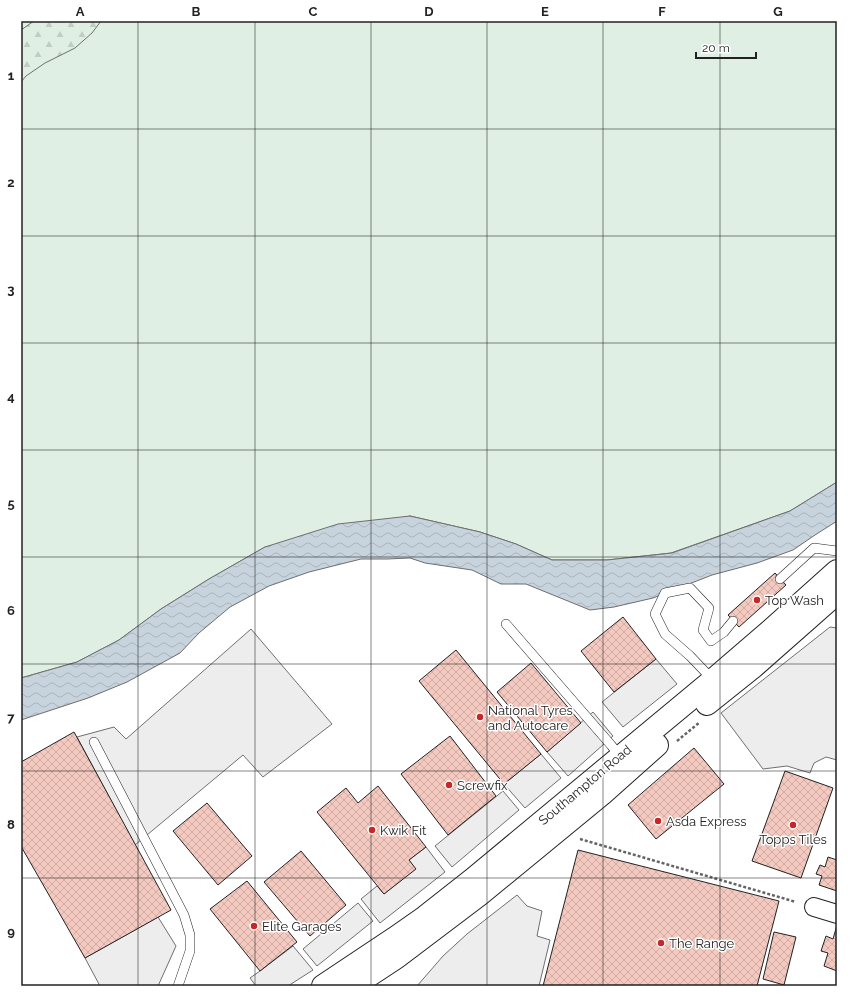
<svg xmlns="http://www.w3.org/2000/svg" width="858" height="1007" viewBox="0 0 858 1007" font-family="Raleway,sans-serif">
	<style>
		.grass { fill: #e0efe3; stroke: #6f6f6f }
		.forest { fill: url(#forest-firs); stroke: #6f6f6f }
		.parking { fill: #ededed; stroke: #6f6f6f }
		.water { fill: url(#water-waves); stroke: #6f6f6f }
		.building { fill: url(#building-cross-hatch); stroke: #222 }
		.lines { fill: none; stroke-linecap: round; stroke-linejoin: round }
		.service-casing { stroke: #222; stroke-width: 10 }
		.minor-casing { stroke: #222; stroke-width: 20 }
		.trunk-casing { stroke: #222; stroke-width: 24 }
		.path { stroke: #646464; stroke-width: 2.5; stroke-dasharray: 3 2; stroke-linecap: butt }
		.service { stroke: #fff; stroke-width: 9 }
		.minor { stroke: #fff; stroke-width: 18 }
		.trunk { stroke: #fff; stroke-width: 22 }
		.grid { fill: none; stroke: #222; stroke-width: 1; stroke-opacity: 0.55 }
		.poi-dot { fill: #c62828; stroke: #fff; stroke-width: 1.5 }
		.labels { text-anchor: middle; dominant-baseline: central; stroke-width: 3; stroke-linejoin: round; paint-order: stroke }
		.poi-label { font-size: 13px; fill: #222; stroke: #fff; text-anchor: start }
		.street-label { font-size: 13px; fill: #222; stroke: #fff }
		.neatline { fill: none; stroke: #222; stroke-width: 1.5 }
		.grid-label { font-size: 13px; text-anchor: middle; font-weight: bold; fill: #222 }
	</style>
	<defs>
		<pattern id="forest-firs" width="22" height="20" patternUnits="userSpaceOnUse"><rect width="22" height="20" fill="#e0efe3"/><path d="M5 1l3.5 6h-7zM16 11l3.5 6h-7z" fill="#c0cdc2"/></pattern>
		<pattern id="water-waves" width="16" height="10" patternUnits="userSpaceOnUse"><rect width="16" height="10" fill="#c7d3dd"/><path d="M0 5q4-4 8 0t8 0" fill="none" stroke="#abb5bd"/></pattern>
		<pattern id="building-cross-hatch" width="8" height="8" patternUnits="userSpaceOnUse"><rect width="8" height="8" fill="#f3c9c0"/><path d="M0 0l8 8M0 8l8-8" fill="none" stroke="#d0aca5"/></pattern>
	</defs>
	<rect width="100%" height="100%" fill="#fff"/>
	<path class="grass" d="M21,21h816v461l-47,29 -119,42 -64,7h-55l-36,-16 -36,-12 -70,-16 -145,31 -56,32 -48,30 -42,31 -42,22 -56,16z"/>
	<path class="forest" d="M34,21h67l-9,12 -17,15 -30,15 -19,13 -5,6v-52z"/>
	<g class="parking">
		<path d="M830,627l7,1v132l-11,-3 -12,6 -4,10 -23,-7 -24,3 -42,-56z"/>
		<path d="M251,629l81,95 -69,53 -20,-22 -108,90 -58,-108 37,-10 12,12z"/>
		<path d="M656,659l21,25 -54,43 -21,-25z"/>
		<path d="M593,712l20,24 -45,40 -21,-24z"/>
		<path d="M541,754l20,24 -36,30 -21,-24z"/>
		<path d="M503,791l16,19 -67,57 -17,-21z"/>
		<path d="M426,847l19,25 -65,51 -19,-24 16,-13 7,8 31,-25 -6,-9z"/>
		<path d="M517,895l10,11 15,5 -5,25 13,4 -11,46h-122l26,-30 24,-22z"/>
		<path d="M358,903l15,18 -56,45 -14,-17z"/>
		<path d="M158,917l18,29 -18,40h-58l-15,-28z"/>
		<path d="M293,946l20,24 -25,16h-32l-6,-8 10,-7z"/>
	</g>
	<path class="water" d="M837,482v39l-22,14 -22,15 -36,13 -45,12 -59,23 -39,9 -24,3 -64,-26h-25l-29,-14 -47,-7 -15,-5 -23,1h-26l-52,13 -40,14 -39,21 -31,26 -19,20 -53,29 -39,16 -67,22v-42l56,-16 42,-22 42,-31 48,-30 56,-32 73,-23 72,-8 70,16 36,12 36,16h55l65,-7 118,-42z"/>
	<g class="building">
		<path d="M775,573l11,12 -47,42 -11,-12z"/>
		<path d="M623,617l33,42 -42,33 -33,-41z"/>
		<path d="M456,650l85,104 -37,30 -85,-103z"/>
		<path d="M531,663l50,60 -34,29 -50,-60z"/>
		<path d="M74,732l97,178 -86,48 -63,-110 -1,1v-87z"/>
		<path d="M450,736l46,60 -48,39 -47,-61z"/>
		<path d="M694,748l30,36 -68,55 -28,-34z"/>
		<path d="M785,771l48,17 -32,90 -49,-17z"/>
		<path d="M378,786l48,61 -17,13 7,9 -32,25 -67,-82 29,-24 12,15z"/>
		<path d="M207,803l45,53 -34,29 -45,-54z"/>
		<path d="M578,850l201,51 -22,85h-214z"/>
		<path d="M301,851l45,54 -36,31 -46,-54z"/>
		<path d="M828,857l9,3v31l-18,-6 3,-9 -6,-2 4,-9 5,2z"/>
		<path d="M247,881l50,61 -37,29 -50,-62z"/>
		<path d="M837,925v46l-13,-5 4,-13 -7,-2 5,-15 7,3z"/>
		<path d="M774,932l22,5 -12,48 -21,-6z"/>
	</g>
	<g class="lines">
		<defs>
			<g id="service">
				<path d="M780,579l34,-31 23,3"/>
				<path d="M506,624l105,121 9,11"/>
				<path d="M713,680l-23,-24 -25,-22 -10,-20 10,-21 25,-5 19,20 -6,22 8,11 13,-9 9,-11"/>
				<path d="M94,742l90,173 6,20v16l-12,35"/>
			</g>
			<path id="minor" d="M814,907l23,7"/>
			<g id="trunk">
				<path d="M707,704l45,-36 85,-75"/>
				<path d="M323,986l72,-48 30,-21 47,-37 241,-200 58,-50 66,-59"/>
				<path d="M353,986l44,-29 82,-62 123,-101 55,-49"/>
			</g>
		</defs>
		<use href="#service" class="service-casing"/>
		<use href="#minor" class="minor-casing"/>
		<use href="#trunk" class="trunk-casing"/>
		<g class="path">
			<path d="M677,741l23,-19"/>
			<path d="M580,839l216,63"/>
		</g>
		<use href="#service" class="service"/>
		<use href="#minor" class="minor"/>
		<use href="#trunk" class="trunk"/>
	</g>
	<path class="grid" d="M138,21v965M255,21v965M371,21v965M487,21v965M603,21v965M720,21v965M21,129h816M21,236h816M21,343h816M21,450h816M21,557h816M21,664h816M21,771h816M21,878h816"/>
	<g class="poi-dot">
		<circle cx="757" cy="600" r="4"/>
		<circle cx="480" cy="717" r="4"/>
		<circle cx="449" cy="785" r="4"/>
		<circle cx="658" cy="821" r="4"/>
		<circle cx="793" cy="825" r="4"/>
		<circle cx="372" cy="830" r="4"/>
		<circle cx="254" cy="926" r="4"/>
		<circle cx="661" cy="943" r="4"/>
	</g>
	<g class="labels">
		<g class="poi-label">
			<text x="765" y="600">Top Wash</text>
			<text x="488" y="710">National Tyres<tspan x="488" dy="15">and Autocare</tspan></text>
			<text x="457" y="785">Screwfix</text>
			<text x="666" y="821">Asda Express</text>
			<text x="380" y="830">Kwik Fit</text>
			<text x="793" y="839" text-anchor="middle">Topps Tiles</text>
			<text x="262" y="926">Elite Garages</text>
			<text x="669" y="943">The Range</text>
		</g>
		<g class="street-label">
			<text transform="translate(585 785) rotate(-40)">Southampton Road</text>
		</g>
	</g>
	<rect width="858" height="1007" fill="none" stroke="#ffffff" stroke-width="44"/>
	<path d="M696 52v6h60v-6" fill="none" stroke="#222222" stroke-width="2"/>
	<text x="702" y="52" font-size="12" fill="#222222" stroke="#ffffff" stroke-width="3" paint-order="stroke">20 m</text>
	<rect x="22" y="22" width="814" height="963" class="neatline"/>
	<g class="grid-label">
		<text x="80" y="16">A</text>
		<text x="196" y="16">B</text>
		<text x="313" y="16">C</text>
		<text x="429" y="16">D</text>
		<text x="545" y="16">E</text>
		<text x="662" y="16">F</text>
		<text x="778" y="16">G</text>
		<text x="11" y="80">1</text>
		<text x="11" y="187">2</text>
		<text x="11" y="294">3</text>
		<text x="11" y="401">4</text>
		<text x="11" y="508">5</text>
		<text x="11" y="615">6</text>
		<text x="11" y="722">7</text>
		<text x="11" y="829">8</text>
		<text x="11" y="936">9</text>
	</g>
</svg>
